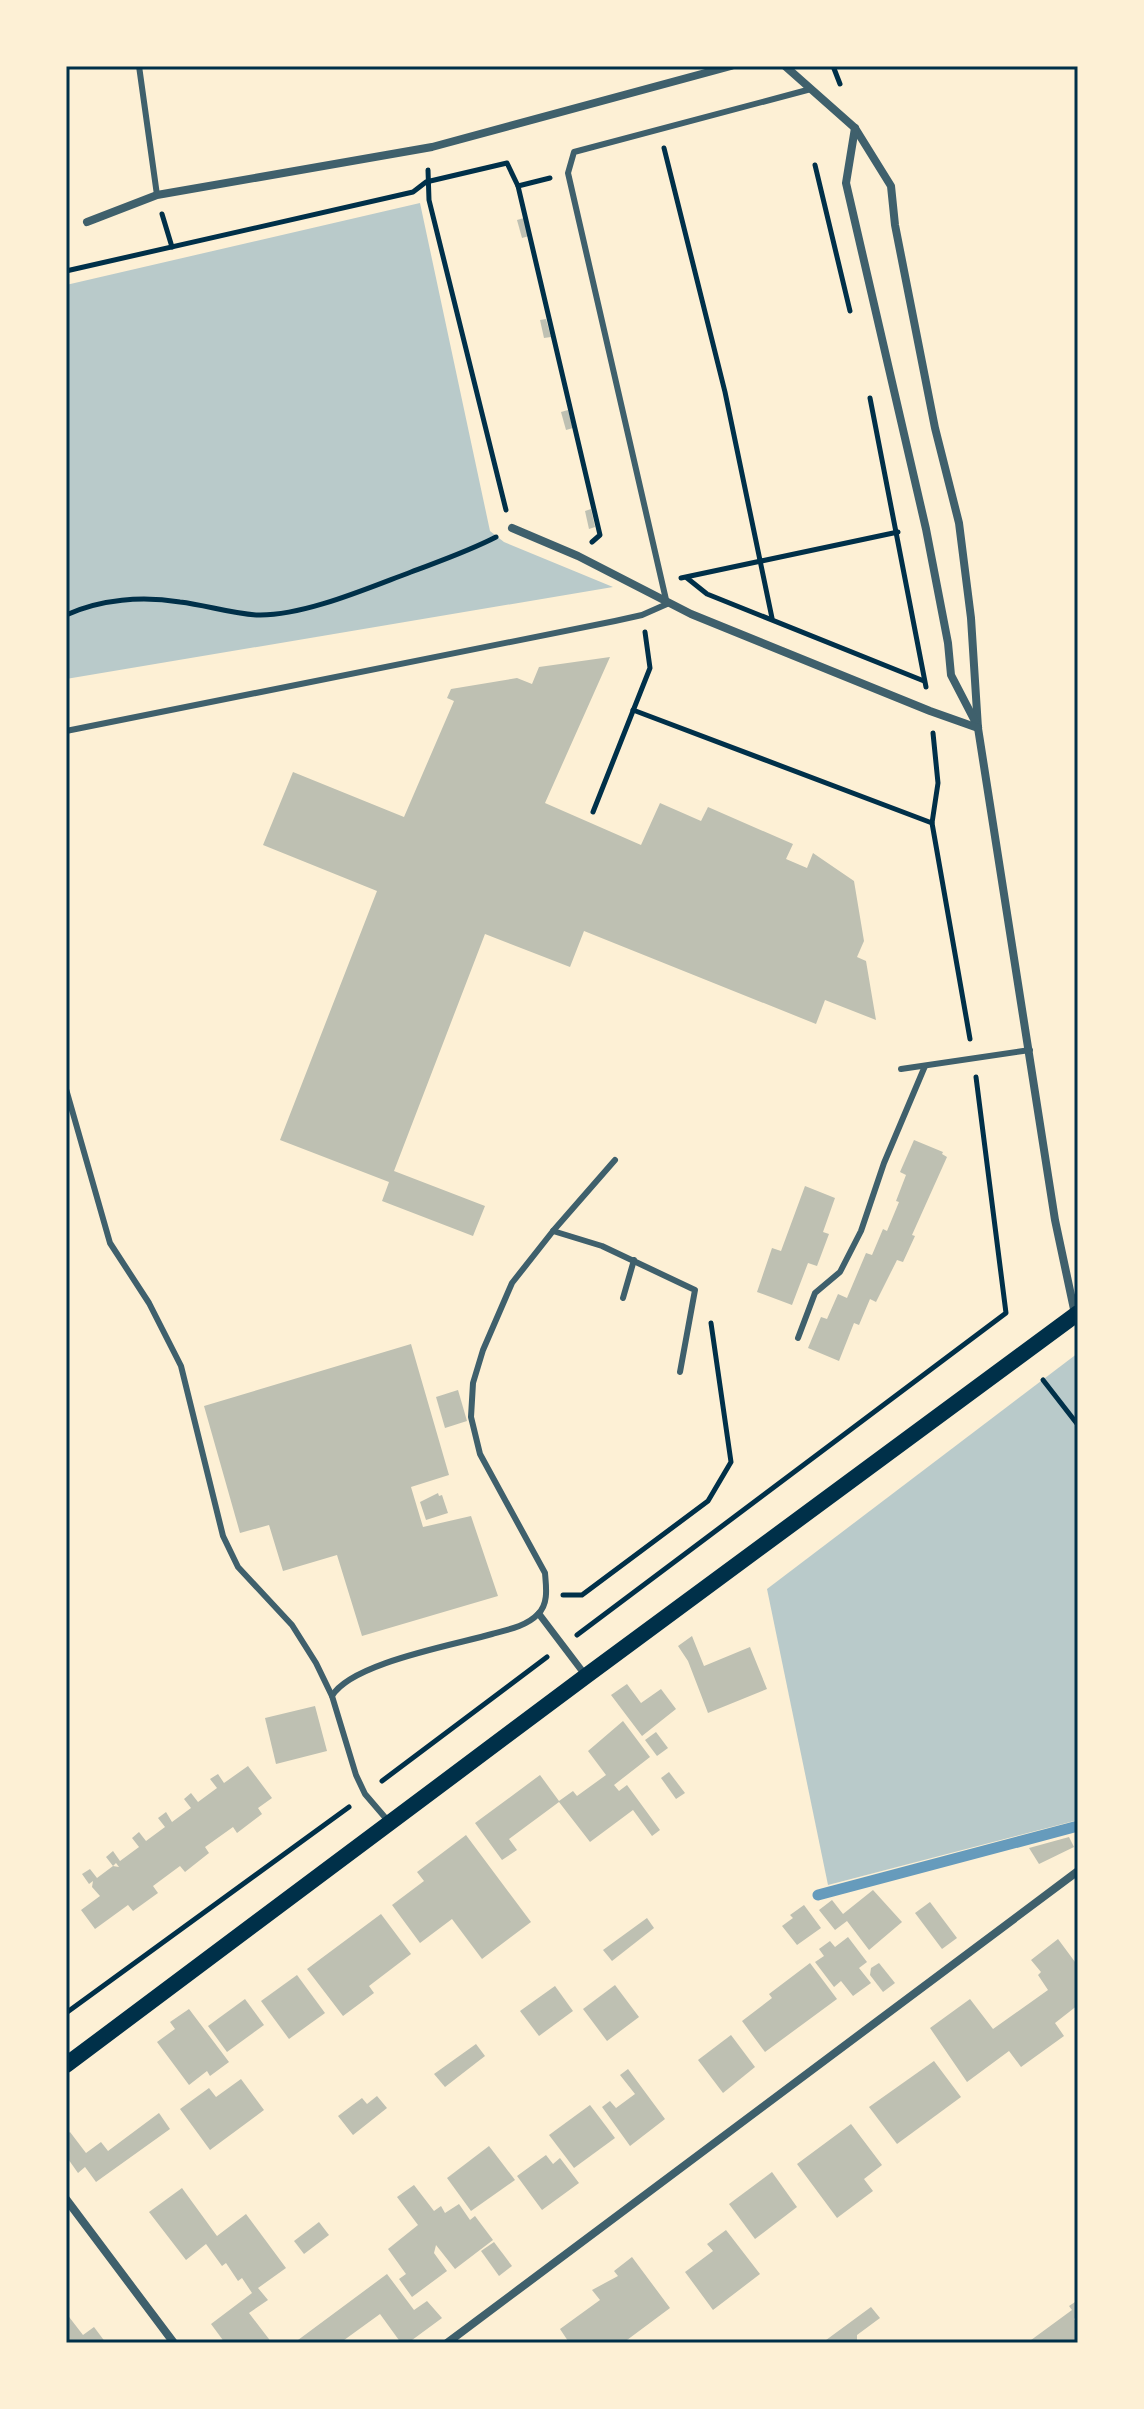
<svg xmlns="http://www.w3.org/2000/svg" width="1144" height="2409" viewBox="0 0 1144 2409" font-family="'Exo 2',sans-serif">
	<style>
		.green { fill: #b9caca }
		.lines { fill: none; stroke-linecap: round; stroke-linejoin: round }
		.stream { stroke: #669bbc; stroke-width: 11 }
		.building { fill: #bec0b2 }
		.path { stroke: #003049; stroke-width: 5 }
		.service { stroke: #3f606c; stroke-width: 6 }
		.pedestrian { stroke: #3f606c; stroke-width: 7 }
		.minor { stroke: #3f606c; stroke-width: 8 }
		.secondary { stroke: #003049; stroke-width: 16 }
		.neatline { fill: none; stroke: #003049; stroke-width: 3 }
	</style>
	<rect width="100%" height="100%" fill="#fdf0d5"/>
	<g class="green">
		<path d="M420,203l70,328 14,11 109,45 -547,92v-394z"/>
		<path d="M1078,1353v467l-250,65 -61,-296z"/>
	</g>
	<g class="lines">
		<path class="stream" d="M818,1895l260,-69"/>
	</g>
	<g class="building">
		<path d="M524,218l5,18 -7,2 -5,-18z"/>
		<path d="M546,319l5,18 -7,1 -4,-18z"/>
		<path d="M568,410l5,18 -7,2 -5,-18z"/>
		<path d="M591,509l4,18 -6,2 -4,-18z"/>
		<path d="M610,657l-65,146 96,42 19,-42 41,18 7,-14 85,37 -7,15 21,9 6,-15 41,28 10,60 -7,16 9,4 10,59 -51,-20 -9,24 -232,-93 -14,36 -85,-33 -91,237 91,35 -12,30 -91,-35 7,-19 -109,-42 97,-249 -114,-46 30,-73 111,45 50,-116 -7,-3 4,-9 66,-11 15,6 7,-17z"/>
		<path d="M914,1140l29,12 -1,2 5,3 -35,78 3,1 -12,26 -6,-2 -21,42 -6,-3 -11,26 -5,-2 -15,38 -31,-13 13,-31 6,2 11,-25 9,4 19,-45 6,2 11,-26 4,2 12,-29 -3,-1 10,-26 -6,-3z"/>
		<path d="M805,1186l30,12 -12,34 6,2 -12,32 -9,-3 -16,42 -35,-13 15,-44 9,3z"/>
		<path d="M411,1344l38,131 -38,12 12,40 48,-11 27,80 -136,40 -25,-81 -54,16 -14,-46 -29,8 -36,-127z"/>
		<path d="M458,1390l9,31 -22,7 -9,-31z"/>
		<path d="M438,1493l1,3 3,-1 6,18 -22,7 -6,-18z"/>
		<path d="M692,1636l12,30 46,-19 17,42 -59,24 -20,-52 -10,-15z"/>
		<path d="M627,1684l14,19 20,-14 15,20 -34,27 -31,-41z"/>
		<path d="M315,1706l12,45 -51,13 -11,-46z"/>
		<path d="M623,1721l27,36 -36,28 5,6 8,-6 33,45 -8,6 -19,-26 -43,32 -31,-40 -50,37 8,11 -15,10 -27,-37 65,-48 19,26 14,-10 4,5 29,-21 -18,-24z"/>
		<path d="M656,1732l12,16 -11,8 -12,-16z"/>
		<path d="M248,1766l24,32 -14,10 4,6 -25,19 -4,-6 -28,20 4,6 -24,19 -5,-6 -27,20 5,7 -25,18 -5,-6 -33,24 -14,-19 19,-14 -8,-9 1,-6 -4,3 -7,-10 8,-5 7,9 16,-12 6,1 -3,-4 -3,3 -7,-9 7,-6 7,10 19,-14 -7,-9 7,-6 7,9 19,-14 -7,-9 8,-6 6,10 19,-14 -7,-9 7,-6 7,9 19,-14 -7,-9 8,-5 6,9z"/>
		<path d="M669,1772l16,21 -9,6 -15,-21z"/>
		<path d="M466,1835l65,87 -49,37 -30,-40 -32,24 -28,-38 32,-24 -7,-9z"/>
		<path d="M1069,1837l5,10 -35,17 -10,-16z"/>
		<path d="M873,1890l29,32 -33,28 -22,-29 -12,9 -16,-20 13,-10 11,14z"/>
		<path d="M930,1902l27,36 -15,11 -27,-36z"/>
		<path d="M804,1905l17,23 -24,17 -15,-19 11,-8 -3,-3z"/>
		<path d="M381,1914l30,40 -42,32 5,7 -31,23 -36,-47z"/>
		<path d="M647,1918l7,10 -42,33 -9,-11z"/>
		<path d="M848,1937l19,25 -8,6 12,15 -18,13 -12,-15 -7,6 -19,-25 9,-6 -5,-7 11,-8 5,6z"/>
		<path d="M1058,1939l20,27v39l-23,18 9,13 -43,31 -12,-16 -42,31 -37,-54 40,-29 23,30 55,-39 -10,-15 3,-3 -10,-12z"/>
		<path d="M810,1963l27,36 -72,53 -23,-31 30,-23 -3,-4z"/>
		<path d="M879,1963l16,20 -12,9 -13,-17 1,-7z"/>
		<path d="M297,1975l28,38 -36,26 -28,-38z"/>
		<path d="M615,1985l24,32 -32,24 -24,-32z"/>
		<path d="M555,1986l18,25 -34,25 -19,-25z"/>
		<path d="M245,1999l19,26 -37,27 -19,-26z"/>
		<path d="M189,2009l40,53 -19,14 -3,-5 -18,14 -32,-43 18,-13 -5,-7z"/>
		<path d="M731,2035l24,32 -32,26 -25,-33z"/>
		<path d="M476,2044l9,12 -40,31 -11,-13z"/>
		<path d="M934,2061l27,36 -64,47 -28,-37z"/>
		<path d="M628,2069l37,50 -35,27 -28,-39 8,-6 6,7 19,-14 -15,-19z"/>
		<path d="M241,2079l23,31 -54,40 -30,-41 29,-21 7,9z"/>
		<path d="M377,2096l10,12 -34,27 -15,-19 24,-18 5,6z"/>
		<path d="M590,2105l25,33 -41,30 -25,-33z"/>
		<path d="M159,2113l11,16 -74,53 -11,-15 -7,6 -12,-17v-21l4,-3 16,21 15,-11 7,9z"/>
		<path d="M851,2124l31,41 -18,14 9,12 -36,27 -40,-54z"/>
		<path d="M489,2146l26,34 -44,31 -24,-33z"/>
		<path d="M546,2155l7,9 7,-6 19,25 -37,27 -25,-34z"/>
		<path d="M772,2172l25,35 -42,32 -26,-35z"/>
		<path d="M414,2185l20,26 7,-5 4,7 14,-9 11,16 5,-4 18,24 -38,29 -19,-24 -2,8 13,18 -35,26 -13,-18 7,-5 -18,-25 30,-24 -21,-28z"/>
		<path d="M182,2188l35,48 29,-22 40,54 -28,20 10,12 -19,13 23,30h-47l-14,-19 41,-31 -10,-15 -4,3 -12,-18 -4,3 -16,-22 -20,16 -37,-48z"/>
		<path d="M319,2222l10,13 -25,19 -10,-13z"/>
		<path d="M726,2230l34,44 -47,36 -28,-38 28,-21 -6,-7z"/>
		<path d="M494,2242l18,24 -13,10 -18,-25z"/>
		<path d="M632,2257l38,51 -47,35h-57l2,-2 -8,-12 40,-29 -8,-10 26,-14 -4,-5z"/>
		<path d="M387,2274l27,36 13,-9 15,17 -34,25h-7l-21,-29 -40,29h-46z"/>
		<path d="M1078,2300v16l-4,3 4,5v19h-51l45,-33 -3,-4z"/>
		<path d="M871,2307l9,11 -23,17v8h-35z"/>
		<path d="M66,2313l17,22 11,-8 12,16h-40z"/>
	</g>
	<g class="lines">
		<g class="path">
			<path d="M833,66l7,18"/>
			<path d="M664,148l61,244 47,226"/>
			<path d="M815,165l35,146"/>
			<path d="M428,170l1,30 77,310"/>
			<path d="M550,178l-32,8 82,349 -8,7"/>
			<path d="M162,214l10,33"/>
			<path d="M66,271l347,-79 13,-10 81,-19 11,23"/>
			<path d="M870,398l56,289"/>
			<path d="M681,578l217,-46"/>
			<path d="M687,578l20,16 217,87"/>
			<path d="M66,615c35,-16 76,-19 114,-13 26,3 52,12 78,13 46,1 110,-27 153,-43 29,-11 58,-21 85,-35"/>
			<path d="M633,710l299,113 38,216"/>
			<path d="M593,812l57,-144 -5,-36"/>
			<path d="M932,823l6,-40 -5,-50"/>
			<path d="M1043,1380l35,45"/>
			<path d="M563,1595h19l126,-94 23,-39 -20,-139"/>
			<path d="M577,1635l429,-322 -30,-236"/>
			<path d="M382,1781l165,-124"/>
			<path d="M66,2013l283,-206"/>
		</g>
		<g class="service">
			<path d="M139,66l18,129"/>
			<path d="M66,731l549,-110 27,-6 25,-11 -99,-431 6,-21 237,-63"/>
			<path d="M901,1069l129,-19"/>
			<path d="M66,1089l44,154 39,60 32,63 42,170 15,31 54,58 24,38 16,33"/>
			<path d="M553,1231l49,15 93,44 -15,82"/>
			<path d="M623,1298l11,-38"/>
			<path d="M798,1338l17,-45 25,-21 21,-41 23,-68 41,-97"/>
			<path d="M389,1822l-24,-28 -9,-19 -24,-79c19,-33 122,-51 160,-62 15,-4 35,-8 46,-20 11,-10 8,-28 7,-41l-65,-119 -9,-37 2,-34 10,-33 29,-67 41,-52 62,-71"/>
		</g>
		<path class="pedestrian" d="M539,1614l47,62"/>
		<g class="minor">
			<path d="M785,66l70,62 36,58 4,39 40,203 24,95 12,95 7,110 77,492 20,94"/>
			<path d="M855,128l-9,55 80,346 22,114 3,32 27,52"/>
			<path d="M87,222l70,-27 275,-48 299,-81"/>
			<path d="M512,528l66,28 113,58 239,97 48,17"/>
			<path d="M66,2199l108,144"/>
			<path d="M447,2343l631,-472"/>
		</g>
		<path class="secondary" d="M66,2065l520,-389 492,-363"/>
	</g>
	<rect width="1144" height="2409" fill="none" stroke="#fdf0d5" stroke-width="136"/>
	<rect x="68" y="68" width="1008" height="2273" class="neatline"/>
</svg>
